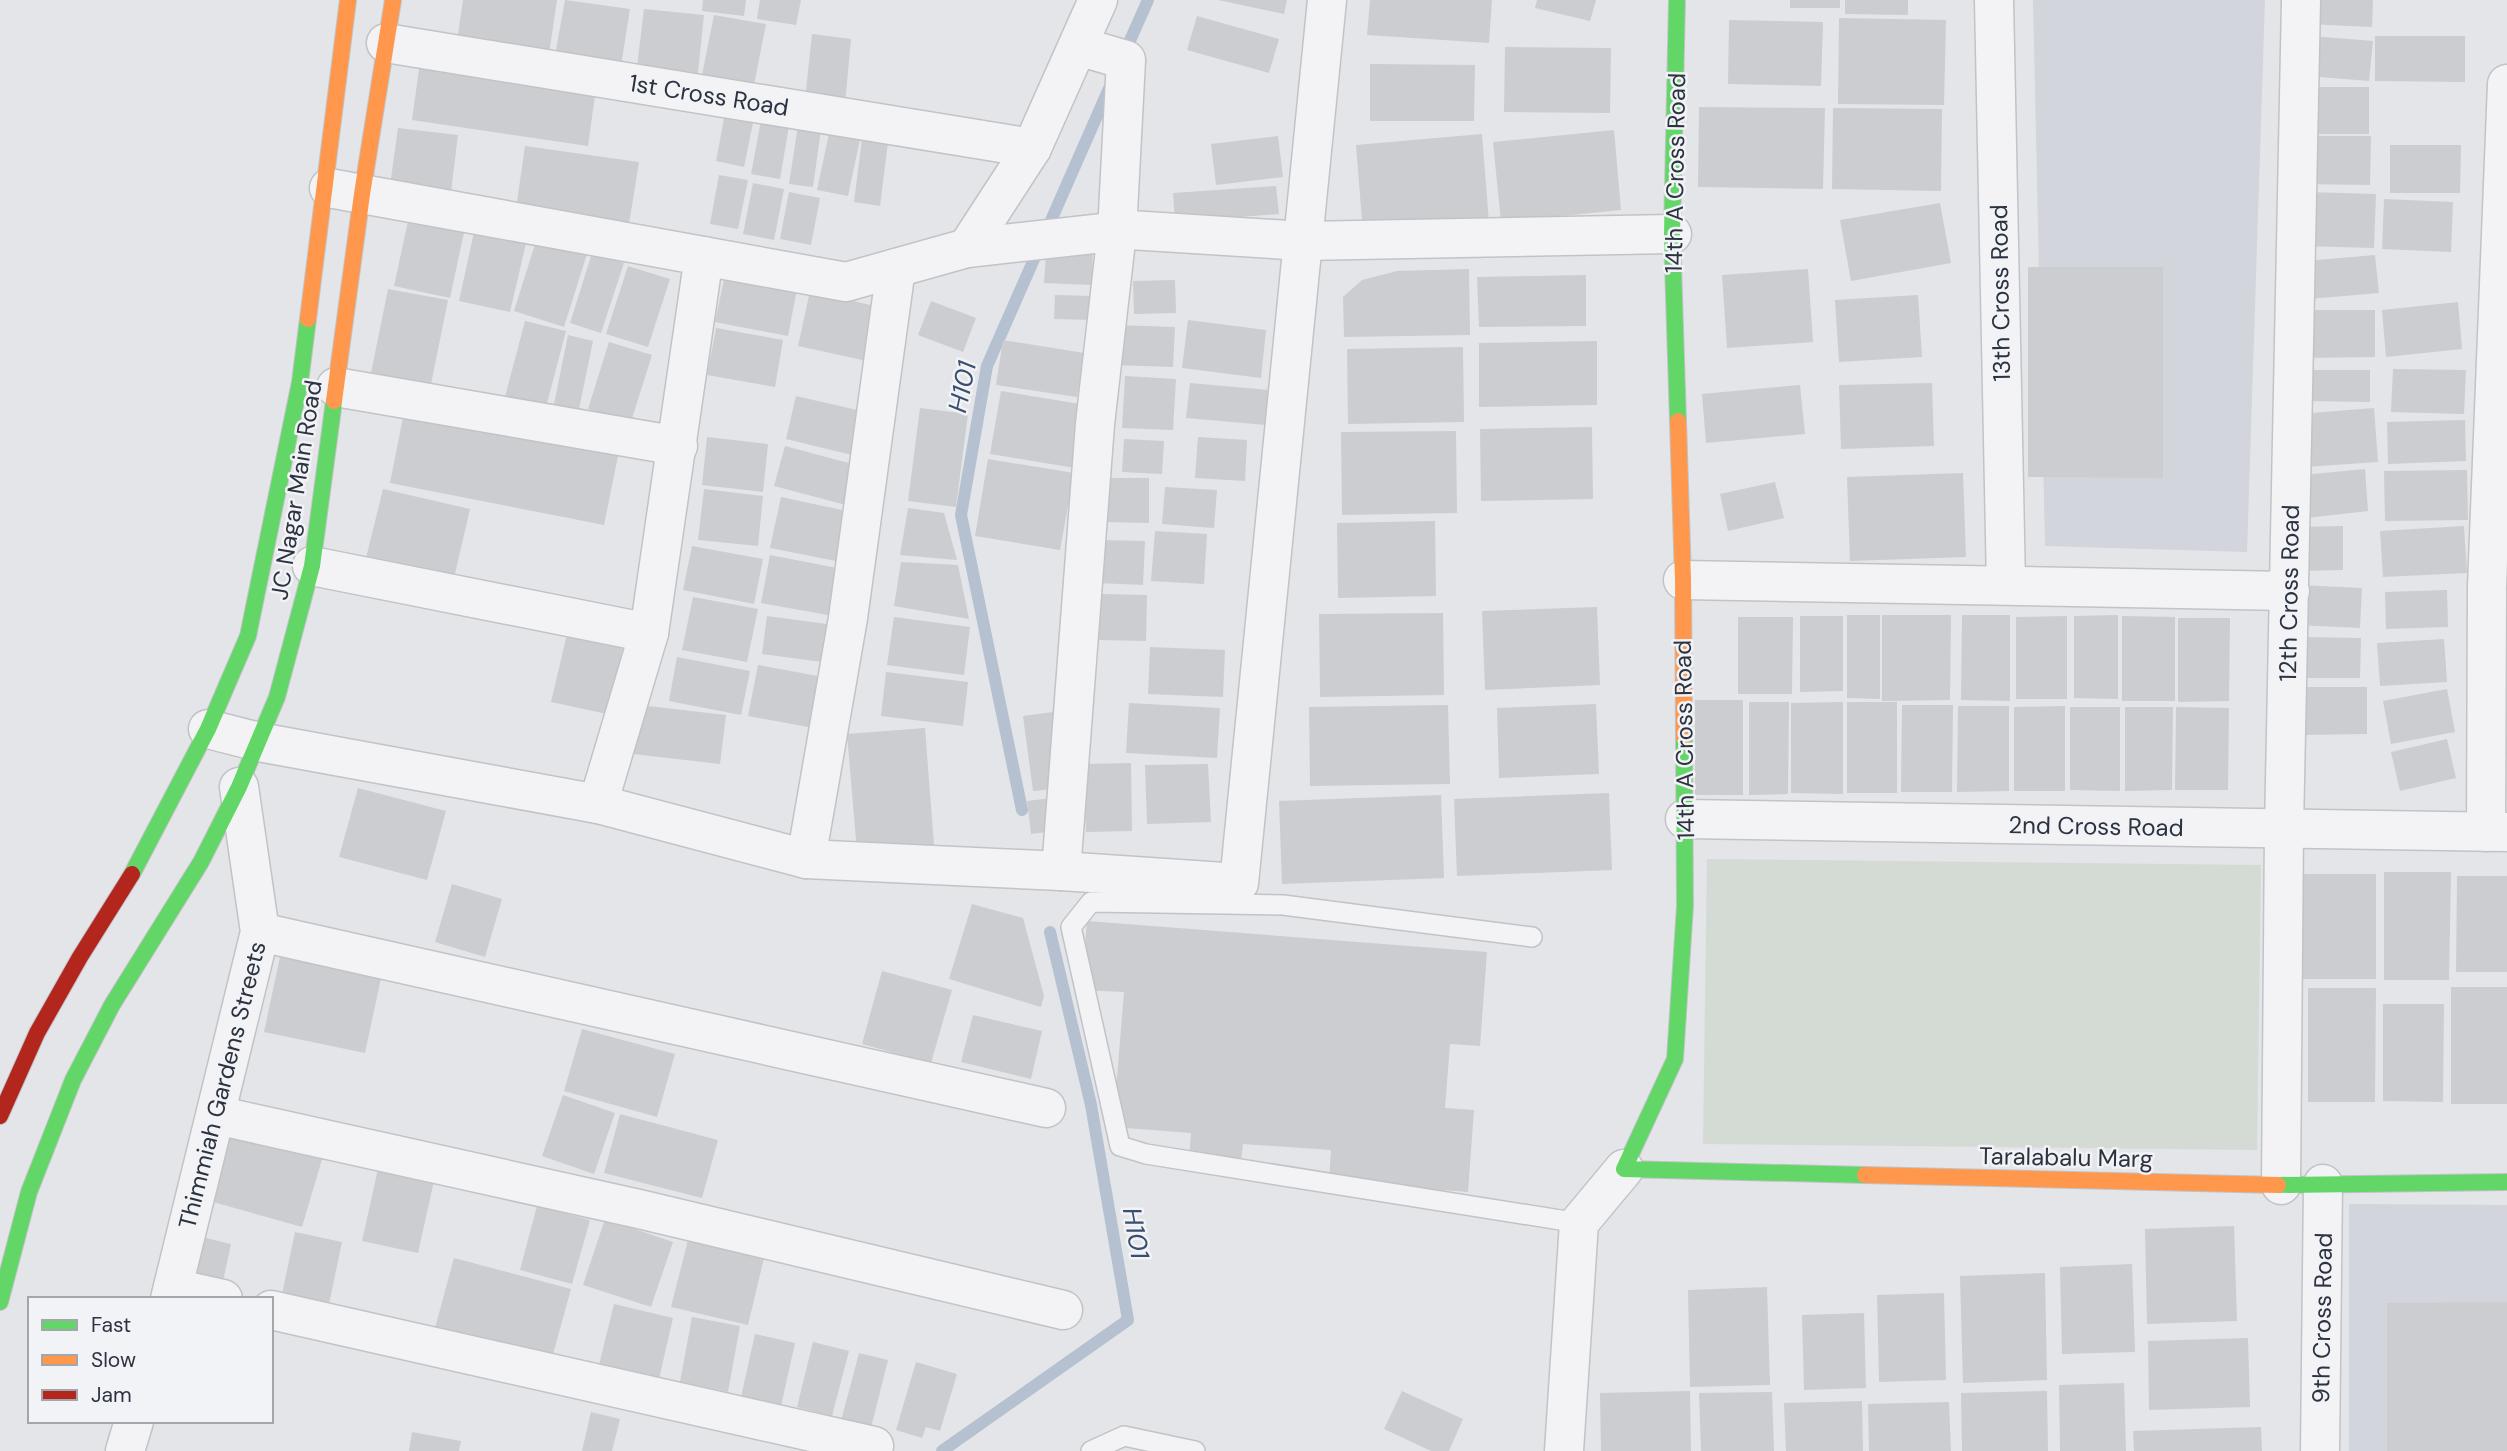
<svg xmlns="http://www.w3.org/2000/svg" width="2507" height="1451" viewBox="0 0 2507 1451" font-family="'DM Sans',sans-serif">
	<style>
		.built { fill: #d2d5db }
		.green { fill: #d4dbd4 }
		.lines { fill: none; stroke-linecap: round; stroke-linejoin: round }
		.stream { stroke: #b5c1d0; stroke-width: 12 }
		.building { fill: #cccdd0 }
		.lane-casing { stroke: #c2c3c6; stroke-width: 22 }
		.street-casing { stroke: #c2c3c6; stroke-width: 41 }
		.fast-casing { stroke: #c2c3c6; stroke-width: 18 }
		.slow-casing { stroke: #c2c3c6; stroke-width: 18 }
		.jam-casing { stroke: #c2c3c6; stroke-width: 18 }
		.lane { stroke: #f3f3f5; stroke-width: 19 }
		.street { stroke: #f3f3f5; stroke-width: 38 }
		.fast { stroke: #63d668; stroke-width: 16 }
		.slow { stroke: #ff974d; stroke-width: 16 }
		.jam { stroke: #b3261e; stroke-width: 16 }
		.labels { text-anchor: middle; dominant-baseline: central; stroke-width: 5; stroke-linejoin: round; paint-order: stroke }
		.street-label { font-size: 24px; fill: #2c323f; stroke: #f2f3f7 }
		.water-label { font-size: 26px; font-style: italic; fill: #3a4f6f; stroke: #f2f3f7 }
	</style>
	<rect width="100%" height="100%" fill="#e3e5e8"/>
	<g class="built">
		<path d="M2033,0h232l-18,552 -202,-6z"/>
		<path d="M2349,1204l158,1v246h-158z"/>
	</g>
	<path class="green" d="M1707,859l554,6 -4,285 -554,-6z"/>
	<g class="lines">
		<g class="stream">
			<path d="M1124,54l24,-54"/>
			<path d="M1022,810l-61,-295 26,-149 124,-282"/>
			<path d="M942,1451l186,-131 -37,-215 -41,-173"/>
		</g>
	</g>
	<g class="building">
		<path d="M463,0h94l-9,61 -92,-13z"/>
		<path d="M565,0l65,9 -10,63 -66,-11z"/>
		<path d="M703,0h43l-2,16 -42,-5z"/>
		<path d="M760,0h41l-5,25 -39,-6z"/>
		<path d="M1218,0h69l-3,14z"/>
		<path d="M1370,0h122l-3,43 -122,-8z"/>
		<path d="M1537,0h59l-6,21 -55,-13z"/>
		<rect x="1790" y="0" width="50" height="8"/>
		<path d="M1845,0h63v15l-63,-1z"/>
		<path d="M2307,0h66l-1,27 -66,-3z"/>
		<path d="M644,9l60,6 -7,67 -61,-7z"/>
		<path d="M714,15l52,9 -14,71 -52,-10z"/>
		<path d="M1197,16l82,23 -10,34 -82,-23z"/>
		<path d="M1839,18l107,2 -2,85 -106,-1z"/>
		<path d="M1729,20l94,2 -2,64 -93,-2z"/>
		<path d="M812,34l39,5 -6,65 -40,-4z"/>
		<path d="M2311,36l62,5 -4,40 -61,-5z"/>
		<path d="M2375,36h90v46l-90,-1z"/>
		<path d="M1505,47l106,1 -1,65 -106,-1z"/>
		<path d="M421,55l176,26 -9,65 -176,-26z"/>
		<path d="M1370,64l105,1 -1,56h-104z"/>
		<rect x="2304" y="87" width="65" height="47"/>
		<path d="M727,103l29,5 -12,59 -28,-6z"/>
		<path d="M1699,107l126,1 -2,81 -125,-2z"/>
		<path d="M1833,108l109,1 -1,82 -109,-2z"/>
		<path d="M762,115l28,5 -10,59 -29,-5z"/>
		<path d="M799,119l23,3 -9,65 -24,-3z"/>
		<path d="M831,124l31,6 -14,66 -31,-6z"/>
		<path d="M398,128l60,7 -8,65 -61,-7z"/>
		<path d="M1614,130l7,80 -120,12 -8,-80z"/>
		<path d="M863,131l26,3 -9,72 -26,-4z"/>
		<path d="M1482,134l7,89 -126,10 -7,-88z"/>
		<path d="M1278,136l5,41 -67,8 -5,-41z"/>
		<path d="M2302,136h69l-1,49 -69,-1z"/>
		<path d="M2390,145h71l-1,48h-70z"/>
		<path d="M525,146l114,16 -10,62 -113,-15z"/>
		<path d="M719,175l29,5 -10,49 -28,-5z"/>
		<path d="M753,183l31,6 -10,51 -31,-6z"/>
		<path d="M1276,186l3,28 -104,8 -2,-29z"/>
		<path d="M789,192l31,6 -9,47 -31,-6z"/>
		<path d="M2306,192l70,2 -2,54 -70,-2z"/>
		<path d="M2384,199l69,3 -2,50 -69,-3z"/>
		<path d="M1940,203l11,60 -100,18 -11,-61z"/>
		<path d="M410,212l56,11 -16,75 -56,-12z"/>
		<path d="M476,223l52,12 -18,77 -51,-11z"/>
		<path d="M537,238l50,16 -23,73 -50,-16z"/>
		<path d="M1047,242l46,1 -1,42 -48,-2z"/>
		<path d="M592,253l32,10 -23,70 -31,-10z"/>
		<path d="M2375,255l4,38 -70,6 -3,-38z"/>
		<path d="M628,266l42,13 -22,68 -42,-13z"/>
		<path d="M2028,267h135v211l-135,-1z"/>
		<path d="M1469,269l1,66 -126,2 -1,-40 19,-17 35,-9z"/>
		<path d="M1808,269l5,73 -86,6 -5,-73z"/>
		<path d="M725,275l72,14 -9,47 -73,-14z"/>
		<path d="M1586,275v51l-107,1 -2,-50z"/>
		<path d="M1175,280l1,33 -42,1 -1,-33z"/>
		<path d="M388,289l60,11 -18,89 -60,-11z"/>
		<path d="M810,291l78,18 -12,54 -78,-17z"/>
		<path d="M1055,295l38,1 -1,24 -38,-1z"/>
		<path d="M1918,295l4,62 -83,5 -4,-62z"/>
		<path d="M931,301l45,17 -13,34 -45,-17z"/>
		<path d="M2458,302l4,47 -76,8 -4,-47z"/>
		<path d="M2300,310h75v47l-75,1z"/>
		<path d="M1188,320l78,10 -5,48 -79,-10z"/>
		<path d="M525,321l41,10 -20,76 -41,-10z"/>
		<path d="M1115,325l60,2 -2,40 -60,-2z"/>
		<path d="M716,328l67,12 -8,47 -68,-12z"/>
		<path d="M568,335l25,6 -15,73 -25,-5z"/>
		<path d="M1003,340l81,13 -7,44 -81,-12z"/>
		<path d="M1597,341v64l-118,2v-64z"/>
		<path d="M609,342l43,13 -21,67 -43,-13z"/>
		<path d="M1463,347l1,75 -116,2 -1,-75z"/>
		<path d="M2393,369l73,1 -2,44 -73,-2z"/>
		<path d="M2304,370h66v32l-66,-1z"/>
		<path d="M1125,376l51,3 -3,51 -51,-2z"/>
		<path d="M1190,383l79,7 -3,35 -80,-7z"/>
		<path d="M1932,383l2,63 -93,3 -2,-64z"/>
		<path d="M1800,385l5,49 -99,9 -4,-49z"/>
		<path d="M1001,391l85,14 -11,63 -85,-14z"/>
		<path d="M796,396l70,16 -10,44 -70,-17z"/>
		<path d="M920,408l48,6 -12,93 -48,-6z"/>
		<path d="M2374,408l4,54 -74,5 -5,-53z"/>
		<path d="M404,412l214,44 -14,69 -214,-42z"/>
		<path d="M2465,420l1,41 -78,3 -1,-42z"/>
		<path d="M1592,427l1,72 -112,2 -1,-72z"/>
		<path d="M1456,431l1,82 -115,2 -1,-83z"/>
		<path d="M707,437l61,7 -5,48 -61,-7z"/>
		<path d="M1198,437l49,3 -2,41 -50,-3z"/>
		<path d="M1124,439l40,2 -2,33 -40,-2z"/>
		<path d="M785,446l71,19 -10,40 -72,-19z"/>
		<path d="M988,459l86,14 -14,77 -85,-14z"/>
		<path d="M2365,469l3,42 -61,7 -4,-43z"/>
		<path d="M2467,470l1,50 -83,1 -1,-50z"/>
		<path d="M1963,473l3,84 -116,4 -3,-84z"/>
		<path d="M1102,478h47v45l-48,-1z"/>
		<path d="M1775,482l9,36 -56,13 -8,-37z"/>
		<path d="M1165,487l52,3 -3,38 -52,-4z"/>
		<path d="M383,489l87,20 -16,69 -88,-20z"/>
		<path d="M704,489l59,7 -5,50 -60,-6z"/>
		<path d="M781,497l66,14 -11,50 -66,-13z"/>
		<path d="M908,508l36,5 13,47 -57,-5z"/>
		<path d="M1435,521l1,75 -98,2 -1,-75z"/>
		<path d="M2343,526v44l-46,1 -1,-44z"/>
		<path d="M2464,526l3,47 -84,4 -3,-46z"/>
		<path d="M1155,531l52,3 -3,50 -53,-3z"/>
		<path d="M1099,540l46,1 -2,44 -46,-2z"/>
		<path d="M692,546l71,13 -9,45 -71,-14z"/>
		<path d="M770,555l67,13 -9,47 -67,-12z"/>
		<path d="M901,562l57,3 11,54 -75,-13z"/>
		<path d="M2299,585l63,3 -2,40 -63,-3z"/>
		<path d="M2447,590l1,37 -62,2 -1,-37z"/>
		<path d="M1100,594l47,1 -1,46 -47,-1z"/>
		<path d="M693,597l65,12 -11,53 -65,-12z"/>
		<path d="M1597,607l3,78 -115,5 -3,-79z"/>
		<path d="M1443,613l1,82 -124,2 -1,-83z"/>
		<path d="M1847,615h33v84l-33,-1z"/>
		<path d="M1882,615h69l-1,85 -68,1z"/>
		<path d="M1962,615h48v86l-49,-1z"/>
		<path d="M2118,615v84l-44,-1v-82z"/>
		<path d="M767,616l60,8 -5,38 -60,-8z"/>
		<path d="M1800,616h43v75l-43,1z"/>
		<path d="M2067,616v83h-51v-82z"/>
		<path d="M2122,616l53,1v84h-53z"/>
		<path d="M894,617l76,10 -6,48 -77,-10z"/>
		<path d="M1738,617h55l-1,77h-54z"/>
		<path d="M2178,618h52l-1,83 -51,1z"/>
		<path d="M567,634l56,13 -16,67 -56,-12z"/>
		<path d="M2304,637l57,1 -1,40h-58z"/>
		<path d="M2444,639l3,43 -67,4 -3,-43z"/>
		<path d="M1150,647l75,3 -2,47 -75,-3z"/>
		<path d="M677,657l73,14 -9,44 -72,-14z"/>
		<path d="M758,665l71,13 -10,51 -71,-13z"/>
		<path d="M886,672l82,10 -5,44 -82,-10z"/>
		<path d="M2300,687h67v47l-67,1z"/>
		<path d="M2447,689l8,43 -64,12 -8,-43z"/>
		<rect x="1695" y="700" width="48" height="95"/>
		<path d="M1749,702h40l-1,92 -39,1z"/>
		<path d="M1843,702v92l-52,-1v-90z"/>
		<rect x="1847" y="702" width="50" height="91"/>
		<path d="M1129,703l91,5 -3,50 -91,-5z"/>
		<path d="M1596,704l3,70 -100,4 -2,-70z"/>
		<path d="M639,705l87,10 -6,49 -87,-10z"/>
		<path d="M1448,705l2,79 -140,2 -1,-79z"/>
		<path d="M1902,705h51l-1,87h-51z"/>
		<path d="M1958,706h51v85l-52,1z"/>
		<path d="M2065,706v85h-51v-84z"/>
		<path d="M2070,707h50v84l-50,-1z"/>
		<path d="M2125,707h48l-1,83 -47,1z"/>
		<path d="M2176,707l53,1 -1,82h-53z"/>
		<path d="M1053,712l10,76 -30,3 -10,-75z"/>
		<path d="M925,728l9,117 -77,7 -10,-118z"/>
		<path d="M2447,739l9,39 -56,13 -9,-39z"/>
		<path d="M1131,763l1,68 -46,1 -2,-68z"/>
		<path d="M1208,764l3,58 -64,2 -2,-59z"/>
		<path d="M358,788l88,23 -19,69 -88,-23z"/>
		<path d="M1609,793l3,77 -155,6 -3,-77z"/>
		<path d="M1441,795l3,83 -162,6 -3,-83z"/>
		<path d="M1052,798l4,33 -25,3 -4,-33z"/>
		<path d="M2384,872h67l-2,108h-65z"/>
		<path d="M2301,874h75v105h-76z"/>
		<path d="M2457,876h50v96h-51z"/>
		<path d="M452,884l50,15 -17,58 -50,-15z"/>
		<path d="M972,904l51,14 21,78 -3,11 -92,-28z"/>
		<path d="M1087,921l400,31 -7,94 -30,-2 -5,64 29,2 -6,82 -139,-11 2,-31 -88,-6 -2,17 -52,-4 2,-24 -78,-6 11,-135 -43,-2z"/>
		<path d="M280,957l101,21 -16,75 -101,-21z"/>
		<path d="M882,971l70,19 -21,73 -69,-19z"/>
		<rect x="2451" y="987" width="56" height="117"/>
		<path d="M2308,988h68l-1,114h-67z"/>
		<path d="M2383,1004h61l-1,98 -60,-1z"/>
		<path d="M973,1015l69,16 -11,48 -70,-17z"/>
		<path d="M582,1029l93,25 -18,63 -93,-26z"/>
		<path d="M563,1095l52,18 -21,61 -52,-18z"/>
		<path d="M620,1114l98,26 -16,58 -98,-25z"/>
		<path d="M226,1129l97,27 -21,71 -96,-27z"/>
		<path d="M378,1169l56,12 -16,72 -56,-12z"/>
		<path d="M537,1206l53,14 -18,64 -52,-14z"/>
		<path d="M605,1219l68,23 -22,65 -68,-22z"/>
		<path d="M2234,1226l3,95 -90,3 -2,-95z"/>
		<path d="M295,1232l47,10 -14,67 -47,-10z"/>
		<path d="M202,1237l29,7 -8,37 -30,-7z"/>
		<path d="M688,1240l76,18 -16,67 -77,-18z"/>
		<path d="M454,1258l117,31 -19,69 -117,-30z"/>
		<path d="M2132,1264l3,88 -73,2 -2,-87z"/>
		<path d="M2045,1273l2,107 -84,3 -3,-107z"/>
		<path d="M1767,1287l3,98 -80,2 -2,-97z"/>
		<path d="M1944,1293l2,87 -67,2 -2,-87z"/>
		<path d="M2507,1302v149h-120v-148z"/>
		<path d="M614,1304l59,14 -14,61 -60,-14z"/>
		<path d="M1864,1313l2,75 -62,2 -2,-75z"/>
		<path d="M692,1317l48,9 -12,66 -48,-10z"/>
		<path d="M755,1334l40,9 -14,63 -40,-9z"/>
		<path d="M2248,1338l2,69 -101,3 -1,-69z"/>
		<path d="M813,1342l36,9 -17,65 -35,-9z"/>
		<path d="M859,1353l29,7 -17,68 -30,-7z"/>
		<path d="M916,1362l41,12 -17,57 -14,-4 -4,11 -26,-8z"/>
		<path d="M2124,1383l2,68h-66l-1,-66z"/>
		<path d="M1402,1391l61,28 -14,32h-18l-47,-22z"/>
		<path d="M1690,1391l1,60h-90l-1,-58z"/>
		<path d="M2047,1391l1,60h-86l-1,-58z"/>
		<path d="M1772,1392l2,59h-73l-2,-58z"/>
		<path d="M1862,1401l1,50h-77l-2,-48z"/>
		<path d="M1949,1402l2,49h-82l-1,-47z"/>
		<path d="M591,1412l29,7 -8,32h-30z"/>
		<path d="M2261,1427l1,24h-128l-1,-20z"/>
		<path d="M412,1432l49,9 -2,10h-50z"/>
	</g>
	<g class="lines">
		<defs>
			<g id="lane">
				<path d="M1532,937l-249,-32 -192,-3 -20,25 49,219 26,8 433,69"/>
				<path d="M1091,1451l33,-15 71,15"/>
			</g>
			<g id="street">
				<path d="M1994,0l12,585"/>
				<path d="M386,43l646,105"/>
				<path d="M329,188l517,94 121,-34 65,-100 66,-148"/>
				<path d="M967,248l163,-18 174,11 368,-7"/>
				<path d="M336,387l342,59"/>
				<path d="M312,566l337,67"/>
				<path d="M1683,580l607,11"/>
				<path d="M208,729l51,13 339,62 208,55 255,12 178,12 88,-883"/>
				<path d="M598,804l51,-171 55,-377"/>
				<path d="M1685,819l822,13"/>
				<path d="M2486,832l1,-246 20,-502"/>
				<path d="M806,859l42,-241 48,-350"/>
				<path d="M1061,871l34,-447 22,-192 9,-172 -48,-14"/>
				<path d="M260,932l786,176"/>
				<path d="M216,1115l423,94 424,101"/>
				<path d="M2281,1185l3,-356 17,-829"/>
				<path d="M173,1288l50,11"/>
				<path d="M170,1299l90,-367 -21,-145"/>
				<path d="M271,1310l603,136"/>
				<path d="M125,1451l9,-30"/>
				<path d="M1564,1451l15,-228 45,-54"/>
				<path d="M2320,1451l3,-267"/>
			</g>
			<g id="fast">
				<path d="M1677,0l-5,234 6,187"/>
				<path d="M1684,737l1,169 -10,153 -51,110 241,6"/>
				<path d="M132,874l76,-145 40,-93 52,-254 8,-63"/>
				<path d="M2278,1185l229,-3"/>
				<path d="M0,1302l29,-110 44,-112 39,-75 89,-143 38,-75 38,-90 35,-131 22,-165"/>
			</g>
			<g id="slow">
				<path d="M308,319l40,-319"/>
				<path d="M334,401l28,-207 31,-194"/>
				<path d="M1678,421l5,159 1,157"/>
				<path d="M1865,1175l413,10"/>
			</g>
			<path id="jam" d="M0,1116l37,-83 43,-76 52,-83"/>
		</defs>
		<use href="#lane" class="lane-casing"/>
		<use href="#street" class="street-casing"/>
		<use href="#fast" class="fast-casing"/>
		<use href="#slow" class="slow-casing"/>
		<use href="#jam" class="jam-casing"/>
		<use href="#lane" class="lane"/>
		<use href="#street" class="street"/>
		<use href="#fast" class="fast"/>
		<use href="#slow" class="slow"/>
		<use href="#jam" class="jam"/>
	</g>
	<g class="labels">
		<g class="street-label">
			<text transform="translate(709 95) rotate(9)">1st Cross Road</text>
			<text transform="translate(1675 173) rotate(-89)">14th A Cross Road</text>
			<text transform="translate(2000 293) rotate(-91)">13th Cross Road</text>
			<text transform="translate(296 490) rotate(-81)">JC Nagar Main Road</text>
			<text transform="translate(2289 593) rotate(-89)">12th Cross Road</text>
			<text transform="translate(1684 740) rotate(-91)">14th A Cross Road</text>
			<text transform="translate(2096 826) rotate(1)">2nd Cross Road</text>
			<text transform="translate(222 1085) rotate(-76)">Thimmiah Gardens Streets</text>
			<text transform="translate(2066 1157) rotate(1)">Taralabalu Marg</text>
			<text transform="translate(2322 1318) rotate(-89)">9th Cross Road</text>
		</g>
		<g class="water-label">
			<text transform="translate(962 387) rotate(-78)">H101</text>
			<text transform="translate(1136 1233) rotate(80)">H101</text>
		</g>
	</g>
	<rect x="28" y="1297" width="245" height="126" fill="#f2f3f7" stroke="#a3a6ad" stroke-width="2"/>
	<rect x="42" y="1320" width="35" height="10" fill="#63d668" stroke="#a3a6ad" stroke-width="2"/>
	<text x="91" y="1332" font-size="21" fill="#2c323f">Fast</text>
	<rect x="42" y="1355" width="35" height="10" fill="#ff974d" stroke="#a3a6ad" stroke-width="2"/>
	<text x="91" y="1367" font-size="21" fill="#2c323f">Slow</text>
	<rect x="42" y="1390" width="35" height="10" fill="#b3261e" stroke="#a3a6ad" stroke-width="2"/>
	<text x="91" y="1402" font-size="21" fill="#2c323f">Jam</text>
</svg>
